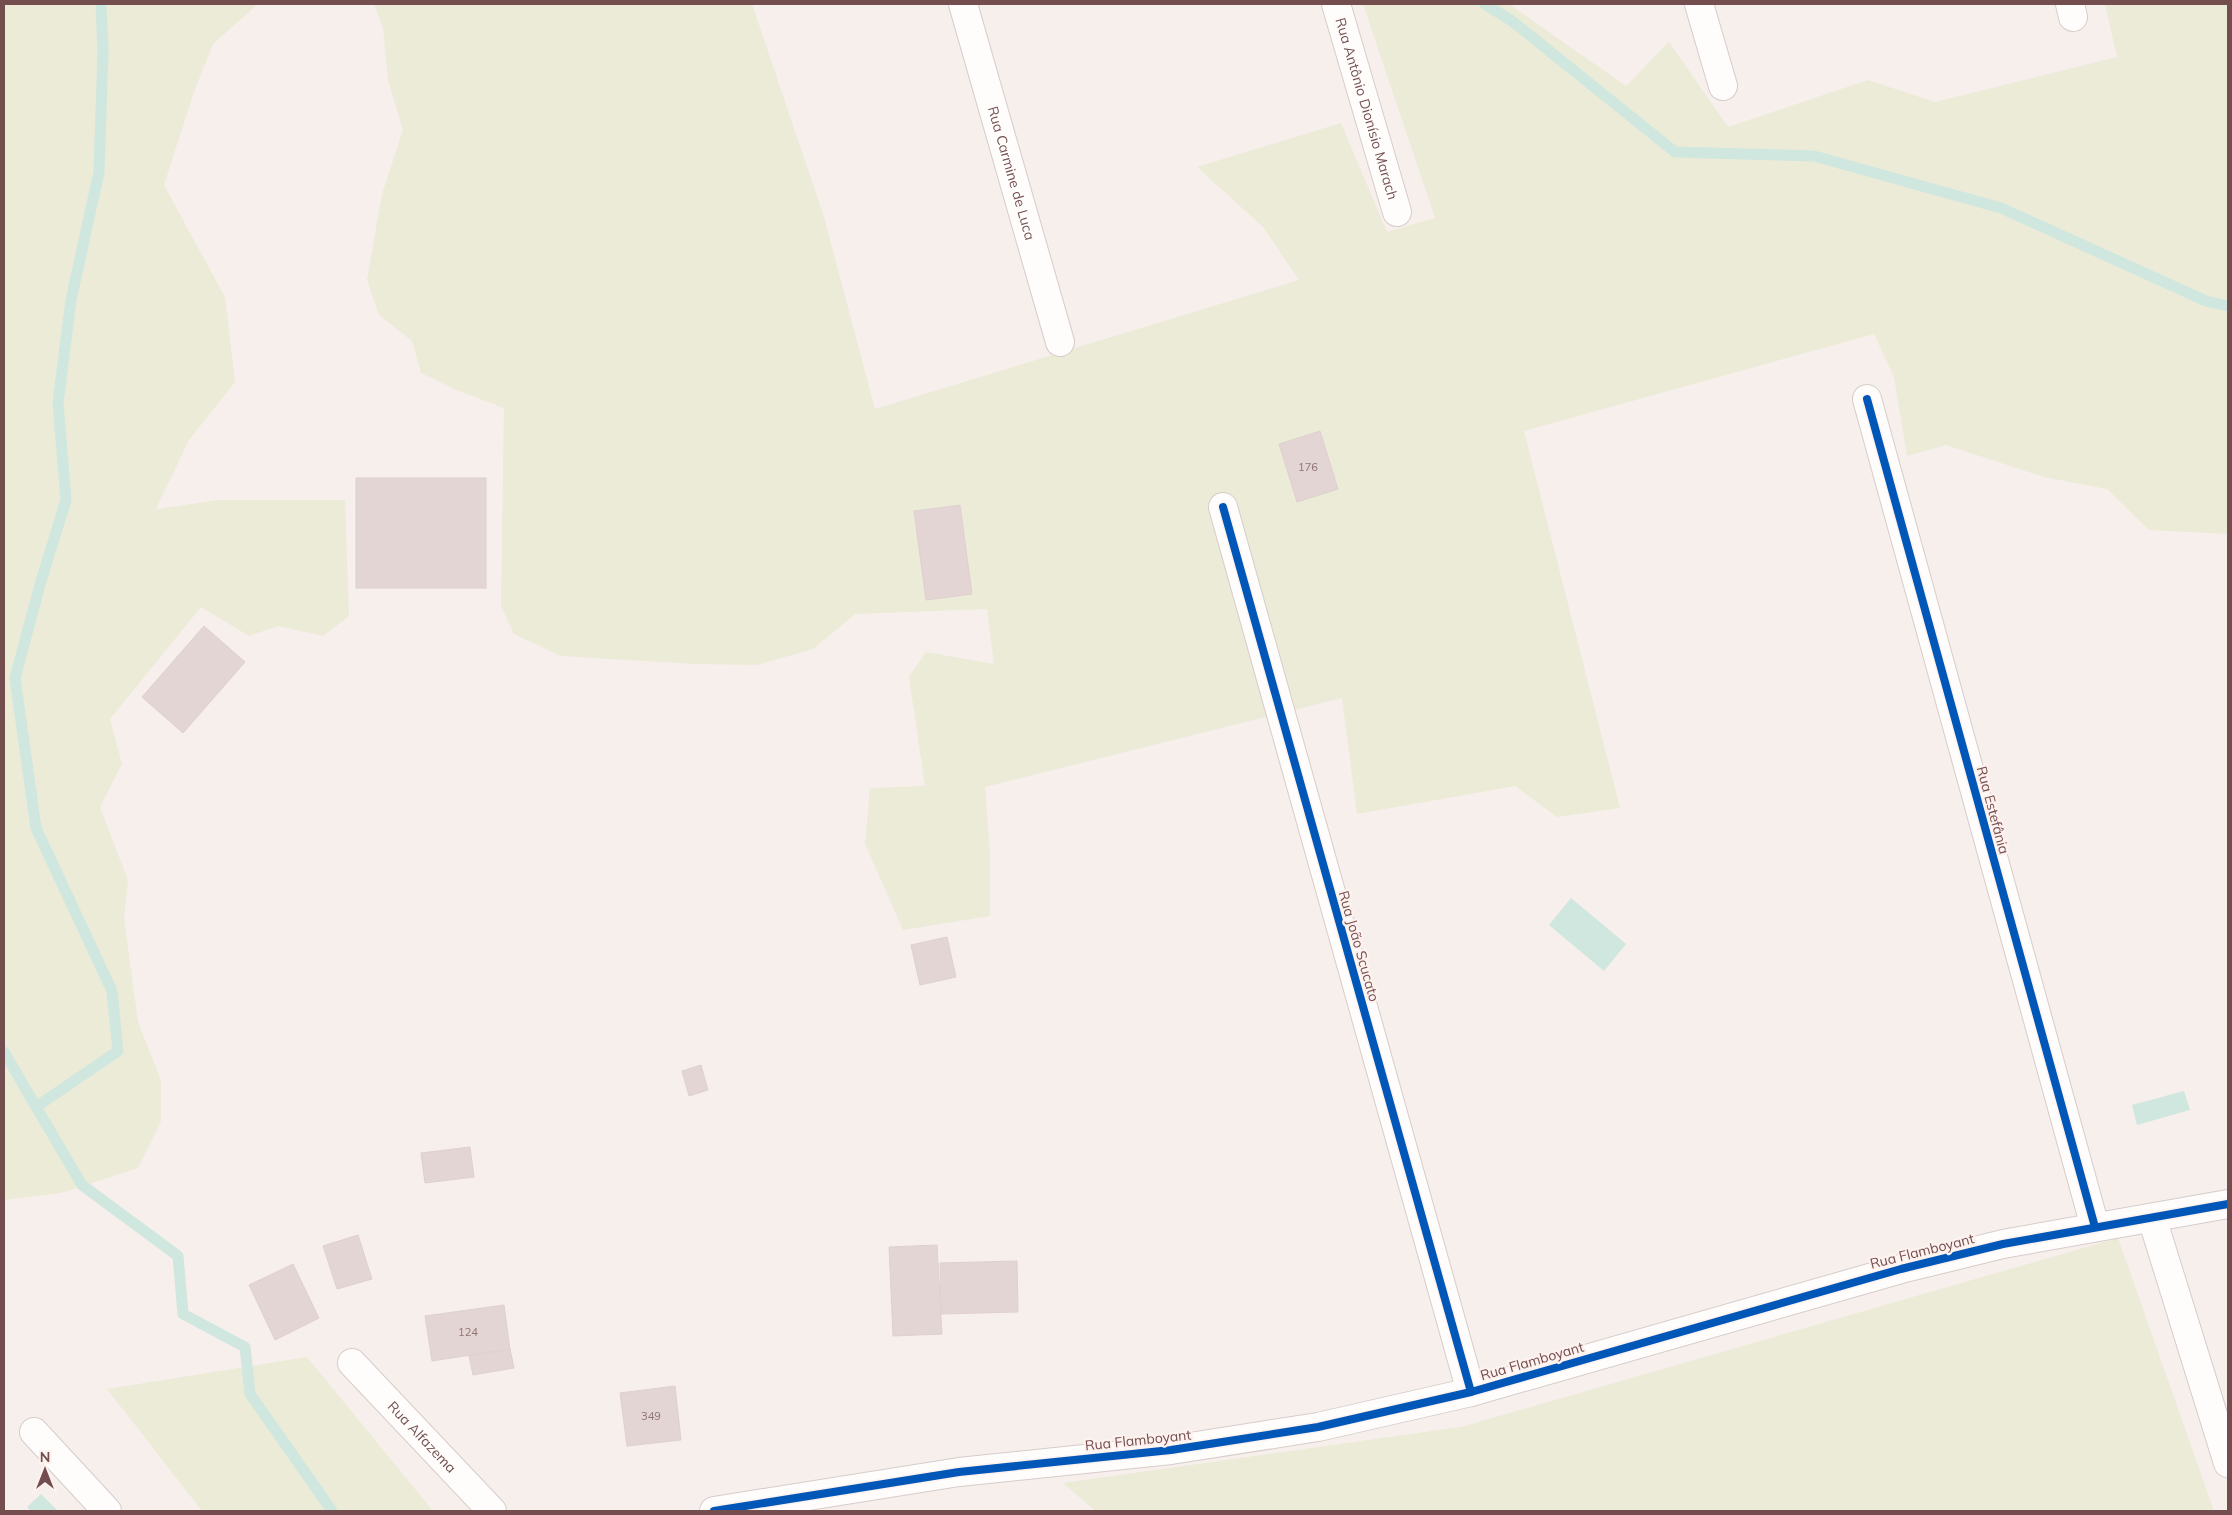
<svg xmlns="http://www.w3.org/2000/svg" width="2232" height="1515" viewBox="0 0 2232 1515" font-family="Mulish,sans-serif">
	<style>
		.green { fill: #ebebd8 }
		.water { fill: #cfe7df }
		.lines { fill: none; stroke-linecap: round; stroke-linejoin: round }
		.stream { stroke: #cfe7df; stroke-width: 11 }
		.building { fill: #e3d5d4; stroke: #dfd0cf }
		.street-casing { stroke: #d7ccca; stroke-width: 30 }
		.street { stroke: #fefdfc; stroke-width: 28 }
		.cycleway-casing { stroke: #fef2ef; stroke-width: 11 }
		.cycleway { stroke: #0057b8; stroke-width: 8 }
		.labels { text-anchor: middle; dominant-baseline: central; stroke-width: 4.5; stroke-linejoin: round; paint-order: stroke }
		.number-label { font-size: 11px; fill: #927272 }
		.street-label { font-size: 14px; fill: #744e4f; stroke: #fef2ef }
	</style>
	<rect width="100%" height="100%" fill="#f7efec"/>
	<g class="green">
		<path d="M4,4h254l-45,40 -19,48 -30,93 61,112 10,85 -46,58 -33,69 63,-9h126l4,116 -26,20 -45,-10 -29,10 -48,-29 -91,112 12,45 -22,43 28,73 -4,38 14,104 23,58v41l-23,47 -77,25 -57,7z"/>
		<path d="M374,4h378l72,213 51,192 424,-129 -36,-53 -66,-60 144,-44 46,109 48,-14 -72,-214h146l117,82 43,-44 59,85 140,-47 67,22 182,-45 -12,-53h123v535l-1,-5 -78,-4 -42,-41 -63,-12 -98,-32 -39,11 -13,-79 -20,-43 -350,97 96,377 -63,9 -42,-31 -158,28 -15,-116 -357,89 5,66v63l-87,14 -38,-86 5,-56 55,-2 -16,-109 17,-25 68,12 -7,-55 -132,5 -42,35 -56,16 -63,-1 -133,-8 -47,-22 -13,-28 3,-198 -45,-17 -38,-18 -9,-32 -33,-26 -12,-35 15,-86 21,-64 -15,-50 -5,-52z"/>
		<path d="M2118,1238l96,273h-1119l-32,-28 398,-56z"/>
		<path d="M307,1357l126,154h-231l-95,-122z"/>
	</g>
	<g class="water">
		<path d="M1571,898l55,46 -22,27 -55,-46z"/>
		<path d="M2184,1091l6,19 -53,15 -5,-20z"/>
		<path d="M41,1494l17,17h-27l-4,-4z"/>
	</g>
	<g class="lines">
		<g class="stream">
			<path d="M1485,4l27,17 163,131 139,4 187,52 205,93 22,5"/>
			<path d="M4,1052l78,133 96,71 5,58 62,33 5,47 82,117"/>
			<path d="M36,1107l82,-56 -6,-60 -76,-163 -21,-150 26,-97 25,-81 -8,-97 13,-103 28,-128 4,-121 -2,-47"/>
		</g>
	</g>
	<g class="building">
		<path d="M1320,431l18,58 -41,13 -18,-58z"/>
		<rect x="356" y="478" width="130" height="110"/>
		<path d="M960,505l12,89 -46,6 -12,-89z"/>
		<path d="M204,626l41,36 -62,71 -41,-36z"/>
		<path d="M947,937l9,40 -36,8 -9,-40z"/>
		<path d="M701,1065l7,25 -19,6 -7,-25z"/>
		<path d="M470,1147l4,30 -49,6 -4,-30z"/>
		<path d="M358,1235l14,44 -35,10 -14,-43z"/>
		<path d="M937,1245l5,89 -49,2 -4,-89z"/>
		<path d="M1017,1261l1,51 -77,2 -1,-51z"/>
		<path d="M293,1264l26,54 -44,22 -26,-55z"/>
		<path d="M504,1305l6,44 -78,12 -7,-45z"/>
		<path d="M510,1349l4,19 -41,7 -4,-19z"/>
		<path d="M675,1386l6,54 -54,6 -7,-53z"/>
	</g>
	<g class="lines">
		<defs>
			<g id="street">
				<path id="s1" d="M963,4l97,338"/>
				<path id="s2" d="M1336,4l61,208"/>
				<path d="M1699,4l24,82"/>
				<path d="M2070,4l3,13"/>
				<path d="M1867,399l228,828"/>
				<path d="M1223,507l248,885"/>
				<path d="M2152,1218l76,245"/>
				<path id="s3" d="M352,1363l140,148"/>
				<path d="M34,1432l73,79"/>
				<path d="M714,1511l245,-39 212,-22 147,-23 153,-35 430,-123 102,-25 225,-40"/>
			</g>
		</defs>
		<use href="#street" class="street-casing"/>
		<use href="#street" class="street"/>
		<defs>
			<g id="cycleway">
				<path d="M1867,399l228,828"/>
				<path d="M1223,507l248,885"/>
				<path d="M714,1511l245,-39 212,-22 147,-23 153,-35 430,-123 102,-25 225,-40"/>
			</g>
		</defs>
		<use href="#cycleway" class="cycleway-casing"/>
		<use href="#cycleway" class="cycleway"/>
	</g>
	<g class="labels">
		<g class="number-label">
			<text x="1308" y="467">176</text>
			<text x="468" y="1332">124</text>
			<text x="651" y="1416">349</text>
		</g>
		<g class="street-label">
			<text stroke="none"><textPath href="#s2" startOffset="109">Rua Antônio Dionísio Marach</textPath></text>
			<text stroke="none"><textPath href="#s1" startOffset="176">Rua Carmine de Luca</textPath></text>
			<text transform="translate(1993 810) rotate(75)">Rua Estefânia</text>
			<text transform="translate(1359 946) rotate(74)">Rua João Scucato</text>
			<text transform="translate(1922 1251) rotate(-14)">Rua Flamboyant</text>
			<text transform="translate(1532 1361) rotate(-16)">Rua Flamboyant</text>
			<text stroke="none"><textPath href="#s3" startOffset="102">Rua Alfazema</textPath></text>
			<text transform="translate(1138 1440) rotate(-6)">Rua Flamboyant</text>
		</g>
	</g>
	<rect width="2232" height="1515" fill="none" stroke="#744e4f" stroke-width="10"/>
	<g transform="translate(45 1470)" stroke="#fef2ef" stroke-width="4" paint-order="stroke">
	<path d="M0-4L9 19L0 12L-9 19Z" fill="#744e4f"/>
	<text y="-8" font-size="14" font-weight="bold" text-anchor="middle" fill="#744e4f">N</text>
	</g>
</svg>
